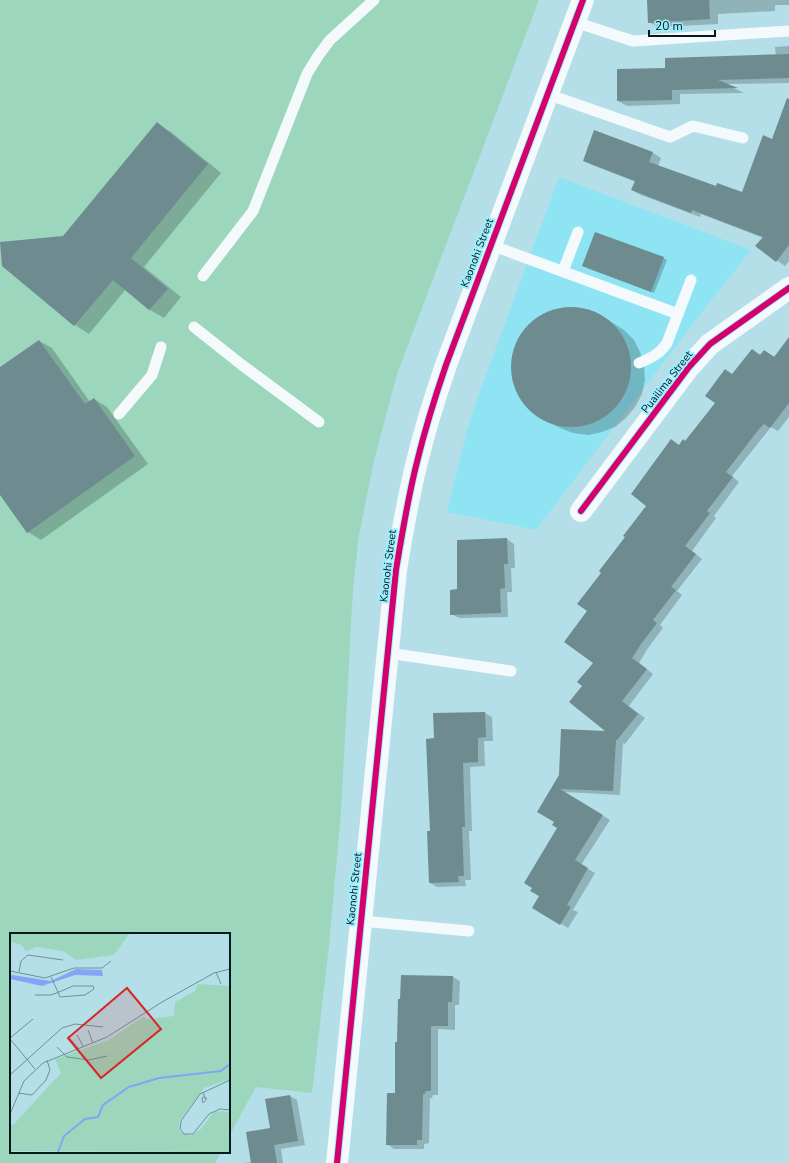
<svg xmlns="http://www.w3.org/2000/svg" width="789" height="1163" viewBox="0 0 789 1163" font-family="'Nunito Sans',sans-serif">
	<style>
		.built { fill: #8fe4f4 }
		.green { fill: #9cd7bd }
		.shadow { fill: #0003 }
		.building { fill: #6e8c8f }
		.lines { fill: none; stroke-linecap: round; stroke-linejoin: round }
		.lane { stroke: #f4fafc; stroke-width: 11 }
		.street { stroke: #f4fafc; stroke-width: 22 }
		.secondary { stroke: #f4fafc; stroke-width: 22 }
		.cycleway-casing { stroke: #9eeefe; stroke-width: 8 }
		.cycleway { stroke: #d6006c; stroke-width: 6 }
		.labels { text-anchor: middle; dominant-baseline: central; stroke-width: 4; stroke-linejoin: round; paint-order: stroke }
		.street-label { font-size: 11px; fill: #041a1f; stroke: #9eeefe }
		.inset-river { fill: none; stroke: #84a4f4; stroke-width: 2 }
		.inset-road { fill: none; stroke: #6e9098; stroke-width: 1 }
		.view { fill: #d62828; fill-opacity: 0.15; stroke: #d62828; stroke-width: 2 }
		.inset-edge { fill: none; stroke: #041a1f; stroke-width: 2 }
	</style>
	<rect width="100%" height="100%" fill="#b4dfe8"/>
	<path class="built" d="M559,177l192,73 -63,80 -152,200 -89,-18 19,-78 11,-35z"/>
	<path class="green" d="M0,0h539l-142,374 -23,87 -15,74 -6,54 -12,223 -12,134 -17,147 -56,-6 -27,49v-202h-218v218h210l-6,11h-215z"/>
	<g class="shadow">
		<path d="M648,0h141v5h-14v6l-57,3v10l-60,3 -9,-5z"/>
		<path d="M789,46v37l-63,1 18,9 -64,1v10l-53,2 -9,-5 48,-32 110,-13 -1,-9z"/>
		<path d="M789,107v154l-4,5 -28,-20 6,-8 -62,-24 -1,3 -59,-22 -9,-5 4,-8 -44,-17 -8,-5 11,-28 58,21 8,5 -3,8 58,22 26,5 31,-53z"/>
		<path d="M157,124l14,8 50,41 -77,94 37,30 -17,21 -14,-8 -24,-21 -37,45 -14,-9 -72,-59 60,-29z"/>
		<path d="M663,258l4,2 -13,33 -67,-25z"/>
		<path d="M569,308l14,1 14,4 27,17 10,10 6,12 4,14 1,14 -3,14 -7,13 -9,11 -11,9 -13,5 -14,3 -15,-2 -13,-5 -15,-8 -12,-8 -10,-10 -7,-13 -3,-13 -1,-14 3,-14 7,-13 9,-11 11,-9 13,-5z"/>
		<path d="M789,338v79l-11,14 -7,-4 -39,49 7,6 -25,34 2,2 -24,33 10,8 -25,32 5,4 -22,30 3,3 -15,20 -9,15 14,11 -24,32 16,12 -20,26 -2,-1 -3,52 -56,-3 46,28 -29,45 14,8 -22,37 5,2 -10,16 -35,-20 7,-12 18,-68 -3,-6 -17,-11 70,-79 -25,-46 11,-23 -5,-52 14,-39 45,-67 32,-59 6,-4 30,-39 17,-29 19,-24 9,5 4,-4 10,6z"/>
		<path d="M39,341l13,7 38,54 4,-3 13,8 41,57 -107,76 -13,-8 -28,-39v-124z"/>
		<path d="M507,539l7,5 1,24h-4l1,24h-5l1,25 -49,1 -8,-4 7,-24v-49z"/>
		<path d="M485,713l7,4 1,24h-9l1,25 -15,1 2,64h-3l2,49h-6l1,6 -29,1 -7,-4 5,-144z"/>
		<path d="M453,977l7,4 -1,24h-4v25l-17,-1v66h-5l-1,3h-2l-1,45 -5,1v5h-30l-7,-5 9,-50z"/>
		<path d="M290,1096l7,4 8,45 -24,4 2,14h-39l8,-1 20,-34 -5,-28z"/>
	</g>
	<g class="building">
		<path d="M647,0h62l1,19 -62,4z"/>
		<path d="M789,54v24l-71,2 20,8 -66,2v10l-55,1v-32l48,-1v-10z"/>
		<path d="M787,98l2,1v146l-13,17 -21,-16 8,-9 -71,-27 -1,3 -60,-23 4,-9 -52,-20 11,-31 59,22 -4,10 67,24 1,-3 25,9 21,-57 9,4z"/>
		<path d="M157,122l51,42 -77,94 37,31 -19,21 -36,-30 -39,46 -72,-60 -2,-24 63,-6z"/>
		<path d="M595,232l69,25 -13,35 -69,-26z"/>
		<circle cx="571" cy="367" r="60"/>
		<path d="M789,337v66l-19,25 -6,-4 -5,5 -33,43 7,5 -26,34 3,2 -25,33 11,8 -25,33 5,3 -23,30 4,3 -16,21 -9,14 15,11 -25,32 16,13 -21,26h-1l-3,51 -53,-2 43,26 -28,45 13,8 -21,37 4,2 -11,18 -28,-17 7,-12 -9,-5 2,-3 -8,-5 33,-55 -5,-3 2,-3 -17,-10 22,-37 2,-46 44,2 -36,-29 13,-16 -5,-4 16,-19 -29,-21 23,-31 -10,-7 24,-31 -2,-2 26,-34 -2,-1 23,-30 -15,-12 40,-55 8,6 4,-6 2,2 30,-38 -10,-7 20,-27 7,5 20,-25 8,6 4,-5 10,7z"/>
		<path d="M39,340l46,64 9,-6 41,58 -108,77 -27,-38v-128z"/>
		<path d="M507,538l1,26h-4l1,24 -5,1 1,24 -51,2v-25l7,-1v-49z"/>
		<path d="M485,712l1,25 -8,1v24l-15,1 2,64h-3l2,49h-6l1,6 -30,1 -2,-52h3l-4,-92 8,-1 -1,-25z"/>
		<path d="M401,975l52,1 -1,26h-4v24h-17v65h-5l-1,3h-2l-1,46h-5v5h-31l1,-52h8v-51h2l1,-43h2z"/>
		<path d="M290,1095l8,46 -24,4 3,18h-26l-5,-31 24,-4 -5,-29z"/>
	</g>
	<g class="lines">
		<g class="lane">
			<path d="M575,22l58,19 156,-10"/>
			<path d="M547,94l123,43 23,-11 50,12"/>
			<path d="M491,245l187,69"/>
			<path d="M563,271l15,-39"/>
			<path d="M203,276l50,-65 54,-137 11,-18 12,-16 44,-40"/>
			<path d="M194,327l48,38 77,57"/>
			<path d="M639,363c12,-5 21,-9 28,-20l24,-63"/>
			<path d="M119,414l33,-39 9,-28"/>
			<path d="M388,653l123,18"/>
			<path d="M361,921l108,10"/>
		</g>
		<path class="street" d="M581,511l108,-144 21,-23 79,-56"/>
		<path class="secondary" d="M337,1163l59,-593c6,-36 12,-73 21,-108 8,-33 18,-65 29,-97l137,-365"/>
		<defs>
			<g id="cycleway">
				<path d="M581,511l108,-144 21,-23 79,-56"/>
				<path d="M337,1163l59,-593c6,-36 12,-73 21,-108 8,-33 18,-65 29,-97l137,-365"/>
			</g>
		</defs>
		<use href="#cycleway" class="cycleway-casing"/>
		<use href="#cycleway" class="cycleway"/>
	</g>
	<g class="labels">
		<g class="street-label">
			<text transform="translate(477 253) rotate(-69)">Kaonohi Street</text>
			<text transform="translate(667 382) rotate(-52)">Puailima Street</text>
			<text transform="translate(388 566) rotate(-83)">Kaonohi Street</text>
			<text transform="translate(354 889) rotate(-84)">Kaonohi Street</text>
		</g>
	</g>
	<g transform="translate(10 933)">
		<rect width="220" height="220" fill="#b4dfe8"/>
		<path d="M0,1h119l-15,21 -38,5 -13,-9 -27,-4 -10,4 -5,-6 -11,-4zM188,51l32,2v93l-26,9 -25,34v9l11,5 10,-6 14,-18 9,-1 7,2v39l-220,-1v-28l3,2 48,-52 -6,-14 54,-19 35,-24 2,3 28,-3 1,-14 20,-11z" fill="#9cd7bd"/>
		<path d="M66,36l26,1 1,6 -28,-1 -33,11 -32,-7 2,-4 39,6z" fill="#84a4f4"/>
		<path class="inset-river" d="M48,219l6,-16 21,-17 13,-2 5,-12 26,-18 30,-9 62,-7 9,-7"/>
		<path class="inset-road" d="M0,38l35,7 29,-10h28l9,-7M9,39l2,-11 7,-6 35,5M206,39l5,12M25,62h15l7,-2 1,-1h1l14,-6h20l1,3 -9,6 -25,2 -2,-5 -1,-2 -6,-13M78,97l5,13M67,102l6,11M58,103l10,12M0,105l23,-19M0,106l25,30M47,114l10,10 22,3 18,-4M0,142l52,-47 13,-4 28,3M220,147l-30,14 -19,27 -1,8 4,5h9l16,-20 11,-5 10,1M193,159v1l3,6v1l-3,3 -1,-5 2,-1 2,2 1,-1M8,160l14,2 14,-15 4,-10 -3,-10M0,181l14,-33 19,-18 64,-26 55,-35 52,-29 16,-4"/>
		<path class="view" d="M117,55l34,41 -60,49 -33,-40z"/>
		<rect width="220" height="220" class="inset-edge"/>
	</g>
	<path d="M649 30v6h66v-6" fill="none" stroke="#041a1f" stroke-width="2"/>
	<text x="655" y="30" font-size="12" fill="#041a1f" stroke="#9eeefe" stroke-width="3" paint-order="stroke">20 m</text>
</svg>
